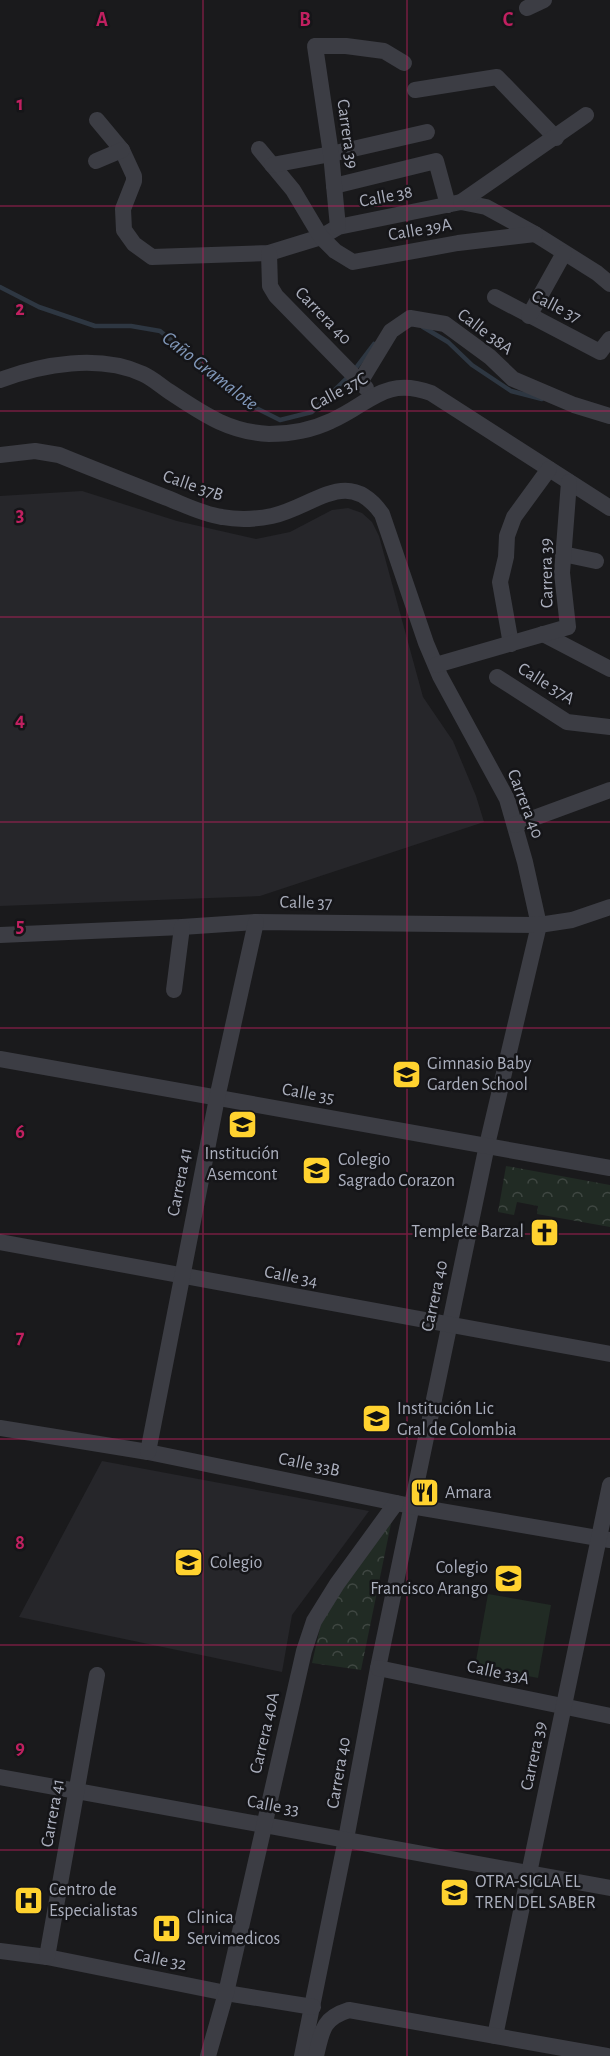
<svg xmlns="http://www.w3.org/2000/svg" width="610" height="2056" viewBox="0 0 610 2056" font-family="'Alegreya Sans',sans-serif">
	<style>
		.built { fill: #26262a }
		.forest { fill: url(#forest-crowns) }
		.pitch { fill: #212b24 }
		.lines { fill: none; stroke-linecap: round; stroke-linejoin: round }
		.stream { stroke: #2e3742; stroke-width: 4.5 }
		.minor { stroke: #3c3d44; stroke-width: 16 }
		.grid { fill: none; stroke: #c12060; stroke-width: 1.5; stroke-opacity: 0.55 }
		.labels { text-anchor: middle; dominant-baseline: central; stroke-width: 5; stroke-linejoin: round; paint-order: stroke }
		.street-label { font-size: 18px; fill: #abafbd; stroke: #151518 }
		.poi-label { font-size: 18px; fill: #abafbd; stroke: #151518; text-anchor: start }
		.water-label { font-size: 20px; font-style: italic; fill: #8198ba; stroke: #151518 }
		.grid-label { font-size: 20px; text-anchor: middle; font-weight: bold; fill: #c12060; stroke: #151518; stroke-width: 5; stroke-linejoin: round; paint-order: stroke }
	</style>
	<defs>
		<pattern id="forest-crowns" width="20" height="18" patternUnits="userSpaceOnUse" patternTransform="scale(1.5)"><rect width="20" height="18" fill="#212b24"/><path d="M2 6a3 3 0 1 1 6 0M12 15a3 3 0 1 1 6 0" fill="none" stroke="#3f4742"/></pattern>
	</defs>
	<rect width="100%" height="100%" fill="#1a1a1c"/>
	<g class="built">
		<path d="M82,491l95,30 79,18 34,-7 42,-22 16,-2 14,5 10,9 7,14 44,161 30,44 23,55 8,26 -224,74 -260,10v-410z"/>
		<path d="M102,1461l267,50 -77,104 -10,57 -263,-55z"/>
	</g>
	<g class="forest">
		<path d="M506,1166l104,19v42l-73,-13 1,-8 -21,-4 -3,13 -16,-3z"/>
		<path d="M393,1514l-32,156 -49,-7 11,-48z"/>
	</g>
	<path class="pitch" d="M488,1594l63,11 -13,73 -63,-12z"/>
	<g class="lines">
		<g class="stream">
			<path d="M0,287l39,20 56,19h36l29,5 94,76 26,13 32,-8 40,-39 22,-29"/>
			<path d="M423,327l25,15 24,23 39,26 31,8"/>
		</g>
		<g class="minor">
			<path d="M527,8l17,-8"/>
			<path d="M415,90l82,-13 59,61"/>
			<path d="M97,120l25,30 12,26v5l-11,28 1,21 10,14 18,13 117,-4 52,-16 17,-10 123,-25 25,5 49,27 62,39 13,11"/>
			<path d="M259,149l34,41 28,47 14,14 18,11 105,-19 77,-9"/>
			<path d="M96,161l26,-11"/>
			<path d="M272,165l59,-11 96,-22"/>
			<path d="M334,186l102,-25 12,44"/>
			<path d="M461,202l125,-87"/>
			<path d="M338,227l-7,-73 -16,-108h31l38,5 20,12"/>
			<path d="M269,253l1,33 6,10 90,92"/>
			<path d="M495,297l105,55 10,-13"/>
			<path d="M529,316l35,-63"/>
			<path d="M0,380c43,-16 99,-26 143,-6 9,4 18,12 27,18 32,21 58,40 99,42 21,0 43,-4 62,-13 39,-17 53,-45 100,-28l179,115"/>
			<path d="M360,382l31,-51 19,-13 35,6 45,33 23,22 61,26 36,11"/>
			<path d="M0,455l35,-4 24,4c34,14 68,27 103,41 19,7 39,18 60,21 16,3 35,2 50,-1 42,-9 76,-51 110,-2l44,129 14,33 67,123 18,63 14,63 -52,220 -109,523 -32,171 -44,217"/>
			<path d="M563,554l33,7"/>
			<path d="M543,634l67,35"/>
			<path d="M511,644l-11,-62 6,-25 1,-21 7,-19 35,-48"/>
			<path d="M436,665l132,-38 -6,-54 7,-91"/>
			<path d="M497,677l70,45 43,5"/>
			<path d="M515,825l95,-35"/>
			<path d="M0,935l182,-8 74,-5 283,3 33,-5 38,-13"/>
			<path d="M174,990l8,-63"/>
			<path d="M0,1059l610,109"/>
			<path d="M0,1242l610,112"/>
			<path d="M0,1428l148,24 263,54 199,34"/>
			<path d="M148,1452l69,-354 39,-176"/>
			<path d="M378,1668l232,48"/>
			<path d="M0,1777l610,111"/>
			<path d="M0,1951l47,6 179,36 87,14"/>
			<path d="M47,1957l50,-282"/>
			<path d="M495,2036l115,-551"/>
			<path d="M208,2056l18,-63 78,-342 10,-30 23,-37 59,-81"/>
			<path d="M316,2056c6,-26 7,-38 33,-46l258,46"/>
		</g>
	</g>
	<path class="grid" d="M203,0v2056M407,0v2056M0,206h610M0,411h610M0,617h610M0,822h610M0,1028h610M0,1234h610M0,1439h610M0,1645h610M0,1850h610"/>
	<defs>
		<symbol id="school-square" viewBox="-11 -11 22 22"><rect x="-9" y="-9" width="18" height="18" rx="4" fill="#ffd22f" stroke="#151518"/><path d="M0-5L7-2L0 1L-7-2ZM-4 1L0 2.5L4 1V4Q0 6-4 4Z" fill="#111"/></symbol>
		<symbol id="church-square" viewBox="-11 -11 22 22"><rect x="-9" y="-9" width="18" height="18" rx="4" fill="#ffd22f" stroke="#151518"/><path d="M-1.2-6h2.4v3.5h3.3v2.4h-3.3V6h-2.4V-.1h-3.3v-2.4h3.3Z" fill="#111"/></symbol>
		<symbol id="restaurant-square" viewBox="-11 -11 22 22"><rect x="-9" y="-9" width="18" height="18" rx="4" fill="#ffd22f" stroke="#151518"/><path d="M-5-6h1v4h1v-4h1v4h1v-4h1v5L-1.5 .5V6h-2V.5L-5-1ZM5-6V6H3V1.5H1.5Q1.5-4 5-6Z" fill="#111"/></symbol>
		<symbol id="hospital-square" viewBox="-11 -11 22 22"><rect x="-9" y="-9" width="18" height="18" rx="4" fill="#ffd22f" stroke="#151518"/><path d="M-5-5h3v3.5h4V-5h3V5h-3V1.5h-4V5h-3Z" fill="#111"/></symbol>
	</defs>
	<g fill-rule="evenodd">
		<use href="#school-square" x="390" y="1058" width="33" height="33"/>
		<use href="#school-square" x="226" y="1108" width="33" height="33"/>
		<use href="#school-square" x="300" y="1154" width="33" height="33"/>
		<use href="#church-square" x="528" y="1216" width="33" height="33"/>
		<use href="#school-square" x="360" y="1402" width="33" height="33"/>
		<use href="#restaurant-square" x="408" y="1476" width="33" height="33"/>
		<use href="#school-square" x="172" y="1546" width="33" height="33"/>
		<use href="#school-square" x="492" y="1562" width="33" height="33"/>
		<use href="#school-square" x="438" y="1876" width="33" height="33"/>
		<use href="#hospital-square" x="12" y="1884" width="33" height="33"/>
		<use href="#hospital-square" x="150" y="1912" width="33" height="33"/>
	</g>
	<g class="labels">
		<g class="street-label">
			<text transform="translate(347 134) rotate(82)">Carrera 39</text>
			<text transform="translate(386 197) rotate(-11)">Calle 38</text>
			<text transform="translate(420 230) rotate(-10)">Calle 39A</text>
			<text transform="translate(556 307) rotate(27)">Calle 37</text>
			<text transform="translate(323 316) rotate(46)">Carrera 40</text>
			<text transform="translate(485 332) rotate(37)">Calle 38A</text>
			<text transform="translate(339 392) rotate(-28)">Calle 37C</text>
			<text transform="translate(193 486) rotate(19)">Calle 37B</text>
			<text transform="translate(547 573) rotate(-91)">Carrera 39</text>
			<text transform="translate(546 684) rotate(32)">Calle 37A</text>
			<text transform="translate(525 804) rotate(69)">Carrera 40</text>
			<text transform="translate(306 903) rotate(1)">Calle 37</text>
			<text transform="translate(308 1094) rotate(10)">Calle 35</text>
			<text transform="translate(180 1182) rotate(-79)">Carrera 41</text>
			<text transform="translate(291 1277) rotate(11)">Calle 34</text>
			<text transform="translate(435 1296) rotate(-78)">Carrera 40</text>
			<text transform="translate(309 1465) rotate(12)">Calle 33B</text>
			<text transform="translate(498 1673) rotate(12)">Calle 33A</text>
			<text transform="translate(265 1733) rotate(-77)">Carrera 40A</text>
			<text transform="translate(534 1756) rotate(-78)">Carrera 39</text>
			<text transform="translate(339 1773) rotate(-80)">Carrera 40</text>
			<text transform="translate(273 1806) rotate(10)">Calle 33</text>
			<text transform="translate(53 1813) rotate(-80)">Carrera 41</text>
			<text transform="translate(160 1960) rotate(11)">Calle 32</text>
		</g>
		<g class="poi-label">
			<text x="427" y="1064">Gimnasio Baby<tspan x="427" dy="21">Garden School</tspan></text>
			<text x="242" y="1154" text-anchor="middle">Institución<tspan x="242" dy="21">Asemcont</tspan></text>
			<text x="338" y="1160">Colegio<tspan x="338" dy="21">Sagrado Corazon</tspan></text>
			<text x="524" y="1232" text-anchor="end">Templete Barzal</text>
			<text x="397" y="1409">Institución Lic<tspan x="397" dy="21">Gral de Colombia</tspan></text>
			<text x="445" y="1493">Amara</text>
			<text x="210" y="1563">Colegio</text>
			<text x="488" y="1568" text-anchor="end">Colegio<tspan x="488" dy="21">Francisco Arango</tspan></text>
			<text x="475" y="1882">OTRA-SIGLA EL<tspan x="475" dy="21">TREN DEL SABER</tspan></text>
			<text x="49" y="1890">Centro de<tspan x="49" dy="21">Especialistas</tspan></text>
			<text x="187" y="1918">Clinica<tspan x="187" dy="21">Servimedicos</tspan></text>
		</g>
		<g class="water-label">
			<text transform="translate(210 371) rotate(38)">Caño Gramalote</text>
		</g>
	</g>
	<g class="grid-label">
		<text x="102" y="26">A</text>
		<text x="305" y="26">B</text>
		<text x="508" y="26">C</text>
		<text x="20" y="110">1</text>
		<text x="20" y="315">2</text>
		<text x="20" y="521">3</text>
		<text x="20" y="726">4</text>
		<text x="20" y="932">5</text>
		<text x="20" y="1138">6</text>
		<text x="20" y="1343">7</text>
		<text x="20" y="1549">8</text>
		<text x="20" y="1754">9</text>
	</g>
</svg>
